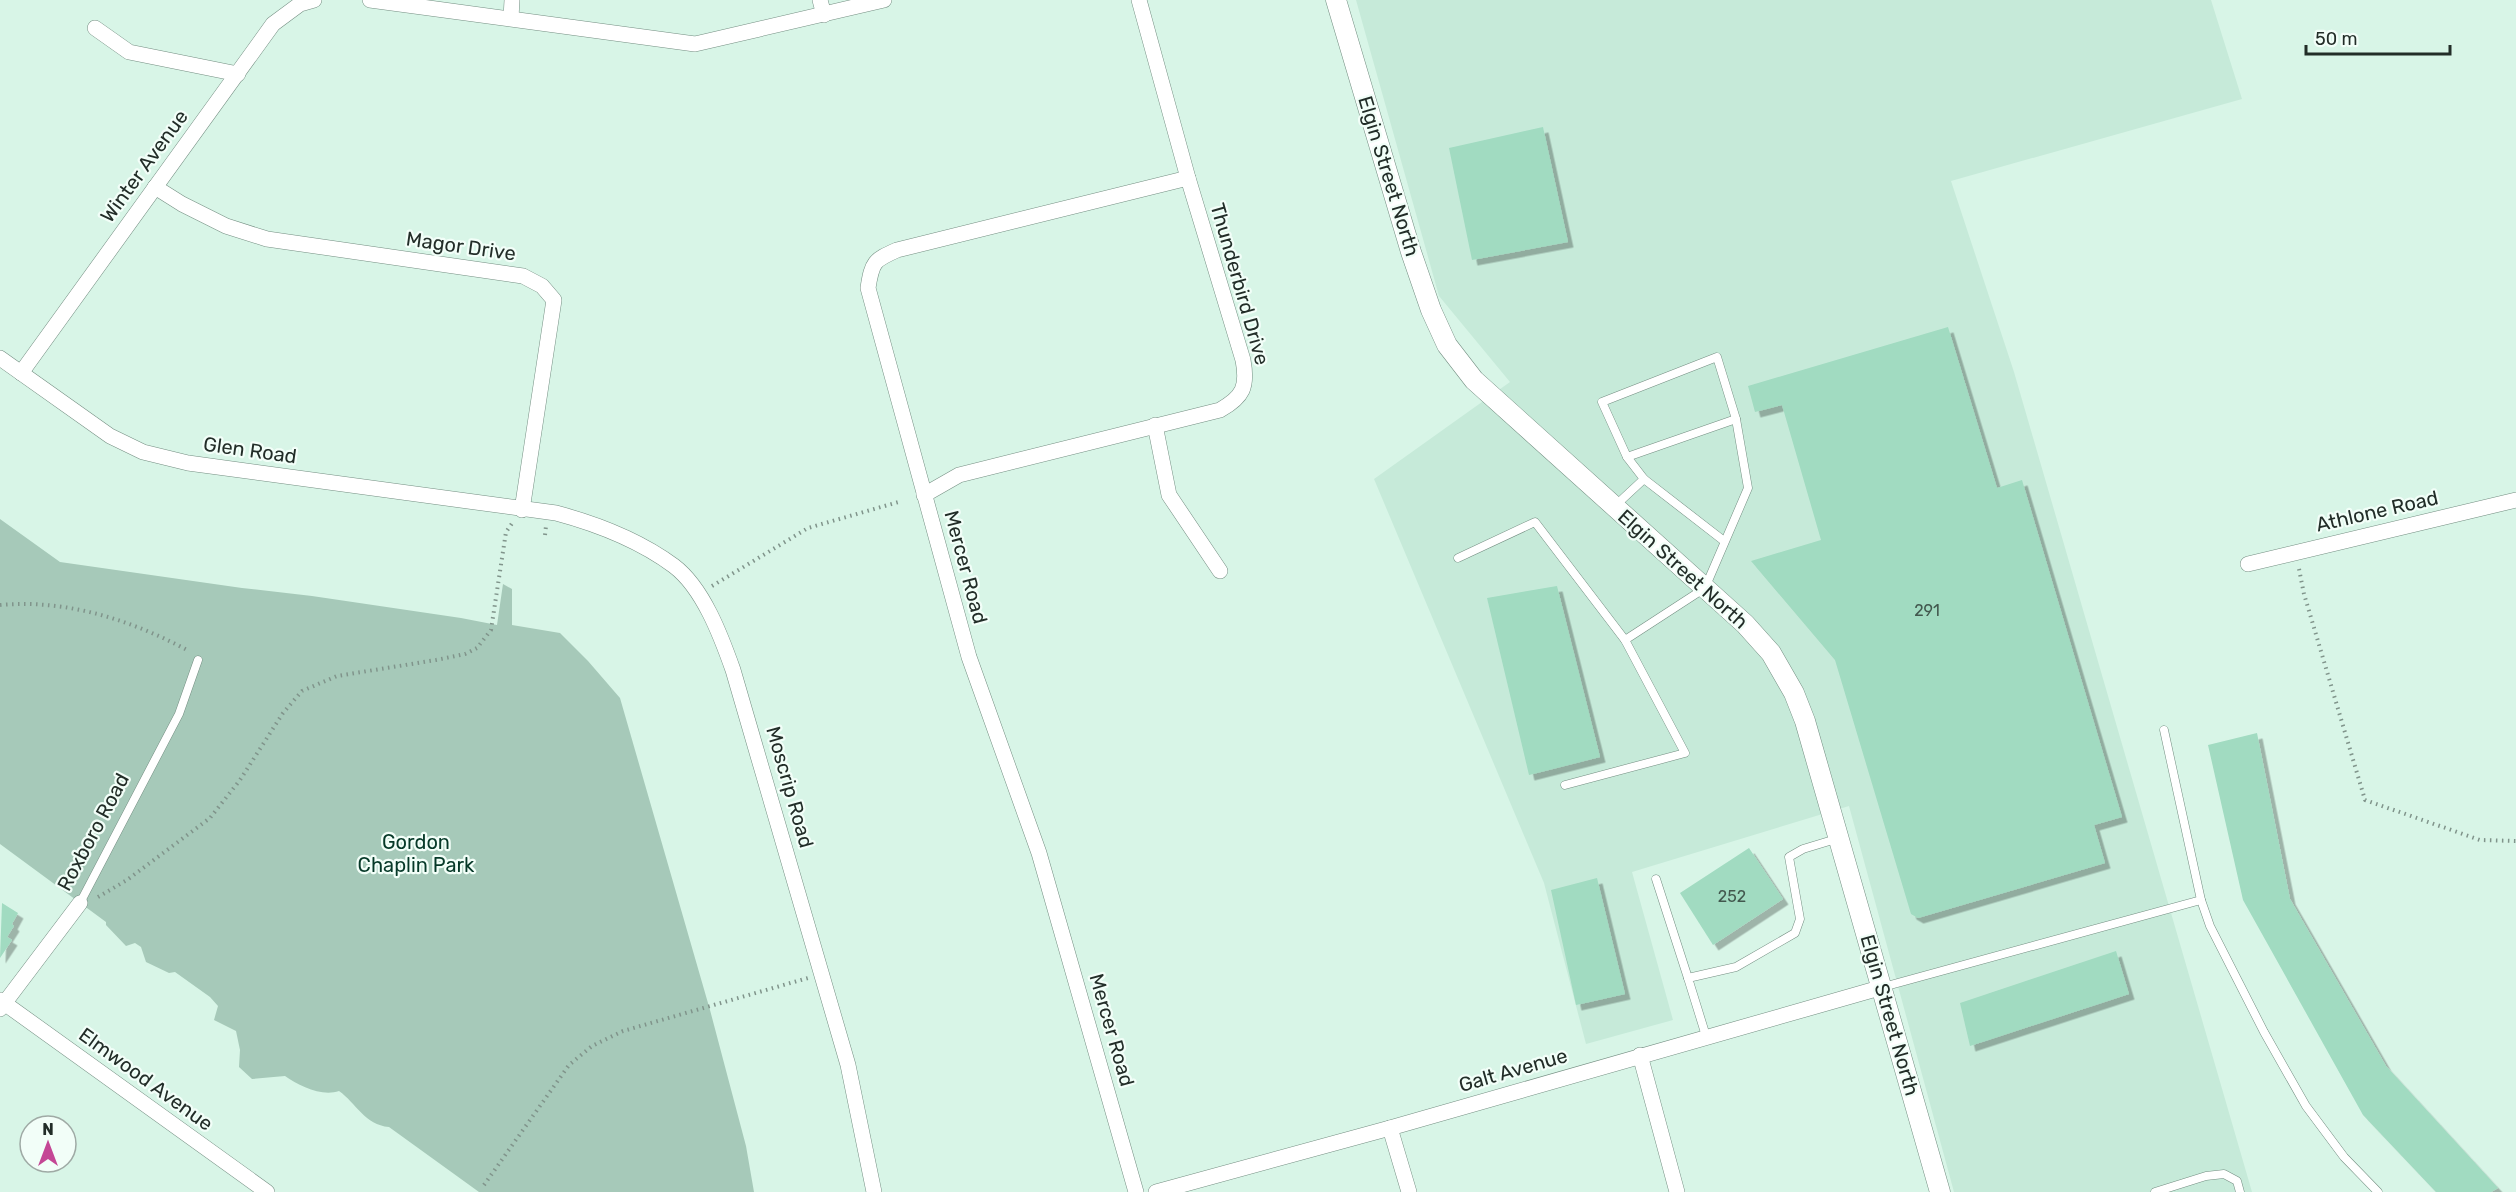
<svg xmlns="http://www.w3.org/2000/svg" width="2516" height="1192" viewBox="0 0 2516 1192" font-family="Rubik,sans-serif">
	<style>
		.built { fill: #c6ead9 }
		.green { fill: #a6c9b9 }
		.building { fill: #a1dbc1; filter: url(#shadow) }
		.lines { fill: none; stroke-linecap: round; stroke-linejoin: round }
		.service-casing { stroke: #748e82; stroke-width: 9 }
		.minor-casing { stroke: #748e82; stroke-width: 16 }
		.tertiary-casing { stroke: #748e82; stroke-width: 21 }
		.path { stroke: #80948b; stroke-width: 4; stroke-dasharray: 1.5 4.5; stroke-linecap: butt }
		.service { stroke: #fff; stroke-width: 8 }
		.minor { stroke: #fff; stroke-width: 15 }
		.tertiary { stroke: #fff; stroke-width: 20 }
		.labels { text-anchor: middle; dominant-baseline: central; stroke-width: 4.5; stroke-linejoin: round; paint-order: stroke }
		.number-label { font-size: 16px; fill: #42584e }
		.street-label { font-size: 20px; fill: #222d28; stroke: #f2fef8 }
		.park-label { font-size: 20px; fill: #063928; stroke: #f2fef8 }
	</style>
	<defs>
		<filter id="shadow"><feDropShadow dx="5.5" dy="5.5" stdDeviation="0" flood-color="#0004"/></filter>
	</defs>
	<rect width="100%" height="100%" fill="#d8f5e7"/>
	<path class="built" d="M1356,0h855l31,99 -291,82 63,191 238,820h-298l-105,-386 -217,66 41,148 -87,24 -42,-161 -170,-404 136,-97 -71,-86z"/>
	<path class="green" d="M0,519l60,43 182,26 70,8 149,22 36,7 6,-41 9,5v36l48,8 28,28 32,37 90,312 36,136 8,46h-275l-90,-65c-24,-2 -33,-24 -50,-36 -17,6 -40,-5 -54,-15l-33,3 -13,-12 1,-17 -4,-19 -22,-11 4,-14 -8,-9 -35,-25 -6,1 -23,-11 -5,-15 -6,-4 -9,3 -20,-21v-3l-106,-78z"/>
	<g class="building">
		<path d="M1543,127l25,115 -96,18 -23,-112z"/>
		<path d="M1948,327l49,161 25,-8 100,337 -28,8 11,38 -187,55 -7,-4 -76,-254 -84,-99 70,-21 -39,-135 -27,7 -7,-26z"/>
		<path d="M1557,586l43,171 -71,18 -42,-177z"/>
		<path d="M2257,733l33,166 96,167 112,122 -7,4h-55l-73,-77 -120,-215 -35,-155z"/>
		<path d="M1749,848l34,51 -70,46 -33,-52z"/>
		<path d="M1597,878l28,116 -49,11 -25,-115z"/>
		<path d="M2,903l16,10 -6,11 2,2 -7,11 5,3 -12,18z"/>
		<path d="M2116,951l13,43 -159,52 -10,-43z"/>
	</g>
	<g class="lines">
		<defs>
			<g id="service">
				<path d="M1627,457l109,-38"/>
				<path d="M1644,479l80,62"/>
				<path d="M1616,505l28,-26 -17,-22 -25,-55 115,-45 19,62 12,69 -43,100 -80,52"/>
				<path d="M1458,558l77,-36 90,118 60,113 -120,32"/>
				<path d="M2164,730l37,170"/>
				<path d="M1656,879l32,99"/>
				<path d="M80,903l99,-189 19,-54"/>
				<path d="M1883,987l318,-87 9,26 54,106 42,74 38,51 34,35"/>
				<path d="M1706,1036l-18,-58 48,-11 59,-34 5,-14 -11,-62 14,-8 33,-10"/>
				<path d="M2155,1192l51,-16 18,-2 13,7 3,11"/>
			</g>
			<g id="minor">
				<path d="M370,0l325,44 189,-44"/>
				<path d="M820,0l4,15"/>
				<path d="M511,18l1,-18"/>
				<path d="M95,28l34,24 109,22"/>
				<path d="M155,187l27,17 44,22 41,13 256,37 19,10 12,14 -32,210"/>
				<path d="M0,358l110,78 33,16 45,11 368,50c41,11 83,27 118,53 29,22 47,70 59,104l115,395 26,127"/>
				<path d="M21,373l252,-349 27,-20 14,-4"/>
				<path d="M1155,425l14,70 51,76"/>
				<path d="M924,495l35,-20 261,-65c23,-13 28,-23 23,-50l-55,-182 -49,-178"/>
				<path d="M2248,564l268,-64"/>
				<path d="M0,1000l267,192"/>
				<path d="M0,1009l80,-106"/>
				<path d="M1640,1055l37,137"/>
				<path d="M1390,1128l19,64"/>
				<path d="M1136,1192l-97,-339 -70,-196 -101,-369c4,-26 6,-28 29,-38l291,-72"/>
				<path d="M1156,1192l234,-64 493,-141"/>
			</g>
			<path id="tertiary" d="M1336,0l75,252 20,58 16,35 27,35 271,244 26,29 23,40 11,28 135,471"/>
		</defs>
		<use href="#service" class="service-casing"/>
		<use href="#minor" class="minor-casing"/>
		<use href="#tertiary" class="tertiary-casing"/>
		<g class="path">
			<path d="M545,535l1,-9"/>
			<path d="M2299,569l5,25 61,206 115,40 36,1"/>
			<path d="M712,586l96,-58 94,-27"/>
			<path d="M0,605c67,-6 131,15 189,46"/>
			<path d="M98,897l29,-17 83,-62 30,-38 43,-67 19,-22 35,-15 99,-16 29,-6 12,-6 14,-18 15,-98 7,-10"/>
			<path d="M484,1185l85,-120 23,-19 31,-15 185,-53"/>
		</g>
		<use href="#service" class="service"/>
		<use href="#minor" class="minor"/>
		<use href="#tertiary" class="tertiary"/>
	</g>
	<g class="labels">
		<g class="number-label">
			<text x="1927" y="610">291</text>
			<text x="1732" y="896">252</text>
		</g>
		<g class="street-label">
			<text transform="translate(144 166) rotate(-54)">Winter Avenue</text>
			<text transform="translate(1389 176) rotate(73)">Elgin Street North</text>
			<text transform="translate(461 246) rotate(8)">Magor Drive</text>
			<text transform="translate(1240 284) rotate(74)">Thunderbird Drive</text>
			<text transform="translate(250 450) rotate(8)">Glen Road</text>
			<text transform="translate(2377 511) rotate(-13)">Athlone Road</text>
			<text transform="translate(966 567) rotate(75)">Mercer Road</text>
			<text transform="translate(1683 569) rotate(42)">Elgin Street North</text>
			<text transform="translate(790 787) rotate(74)">Moscrip Road</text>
			<text transform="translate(93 832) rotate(-62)">Roxboro Road</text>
			<text transform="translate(1890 1015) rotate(74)">Elgin Street North</text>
			<text transform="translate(1112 1030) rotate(74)">Mercer Road</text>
			<text transform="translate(1513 1070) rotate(-16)">Galt Avenue</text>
			<text transform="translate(146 1079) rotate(36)">Elmwood Avenue</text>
		</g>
		<g class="park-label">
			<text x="416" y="842">Gordon<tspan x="416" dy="23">Chaplin Park</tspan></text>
		</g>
	</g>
	<g transform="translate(48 1144)"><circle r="28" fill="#f2fef8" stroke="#9faaa5" stroke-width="1.5"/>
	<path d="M0-4.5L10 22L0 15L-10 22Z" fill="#c44795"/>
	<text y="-9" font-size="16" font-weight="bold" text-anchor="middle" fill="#222d28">N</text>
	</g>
	<path d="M2306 45v9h144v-9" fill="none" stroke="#222d28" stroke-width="3"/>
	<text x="2315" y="45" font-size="18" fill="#222d28" stroke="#f2fef8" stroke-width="4.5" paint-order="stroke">50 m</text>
</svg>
